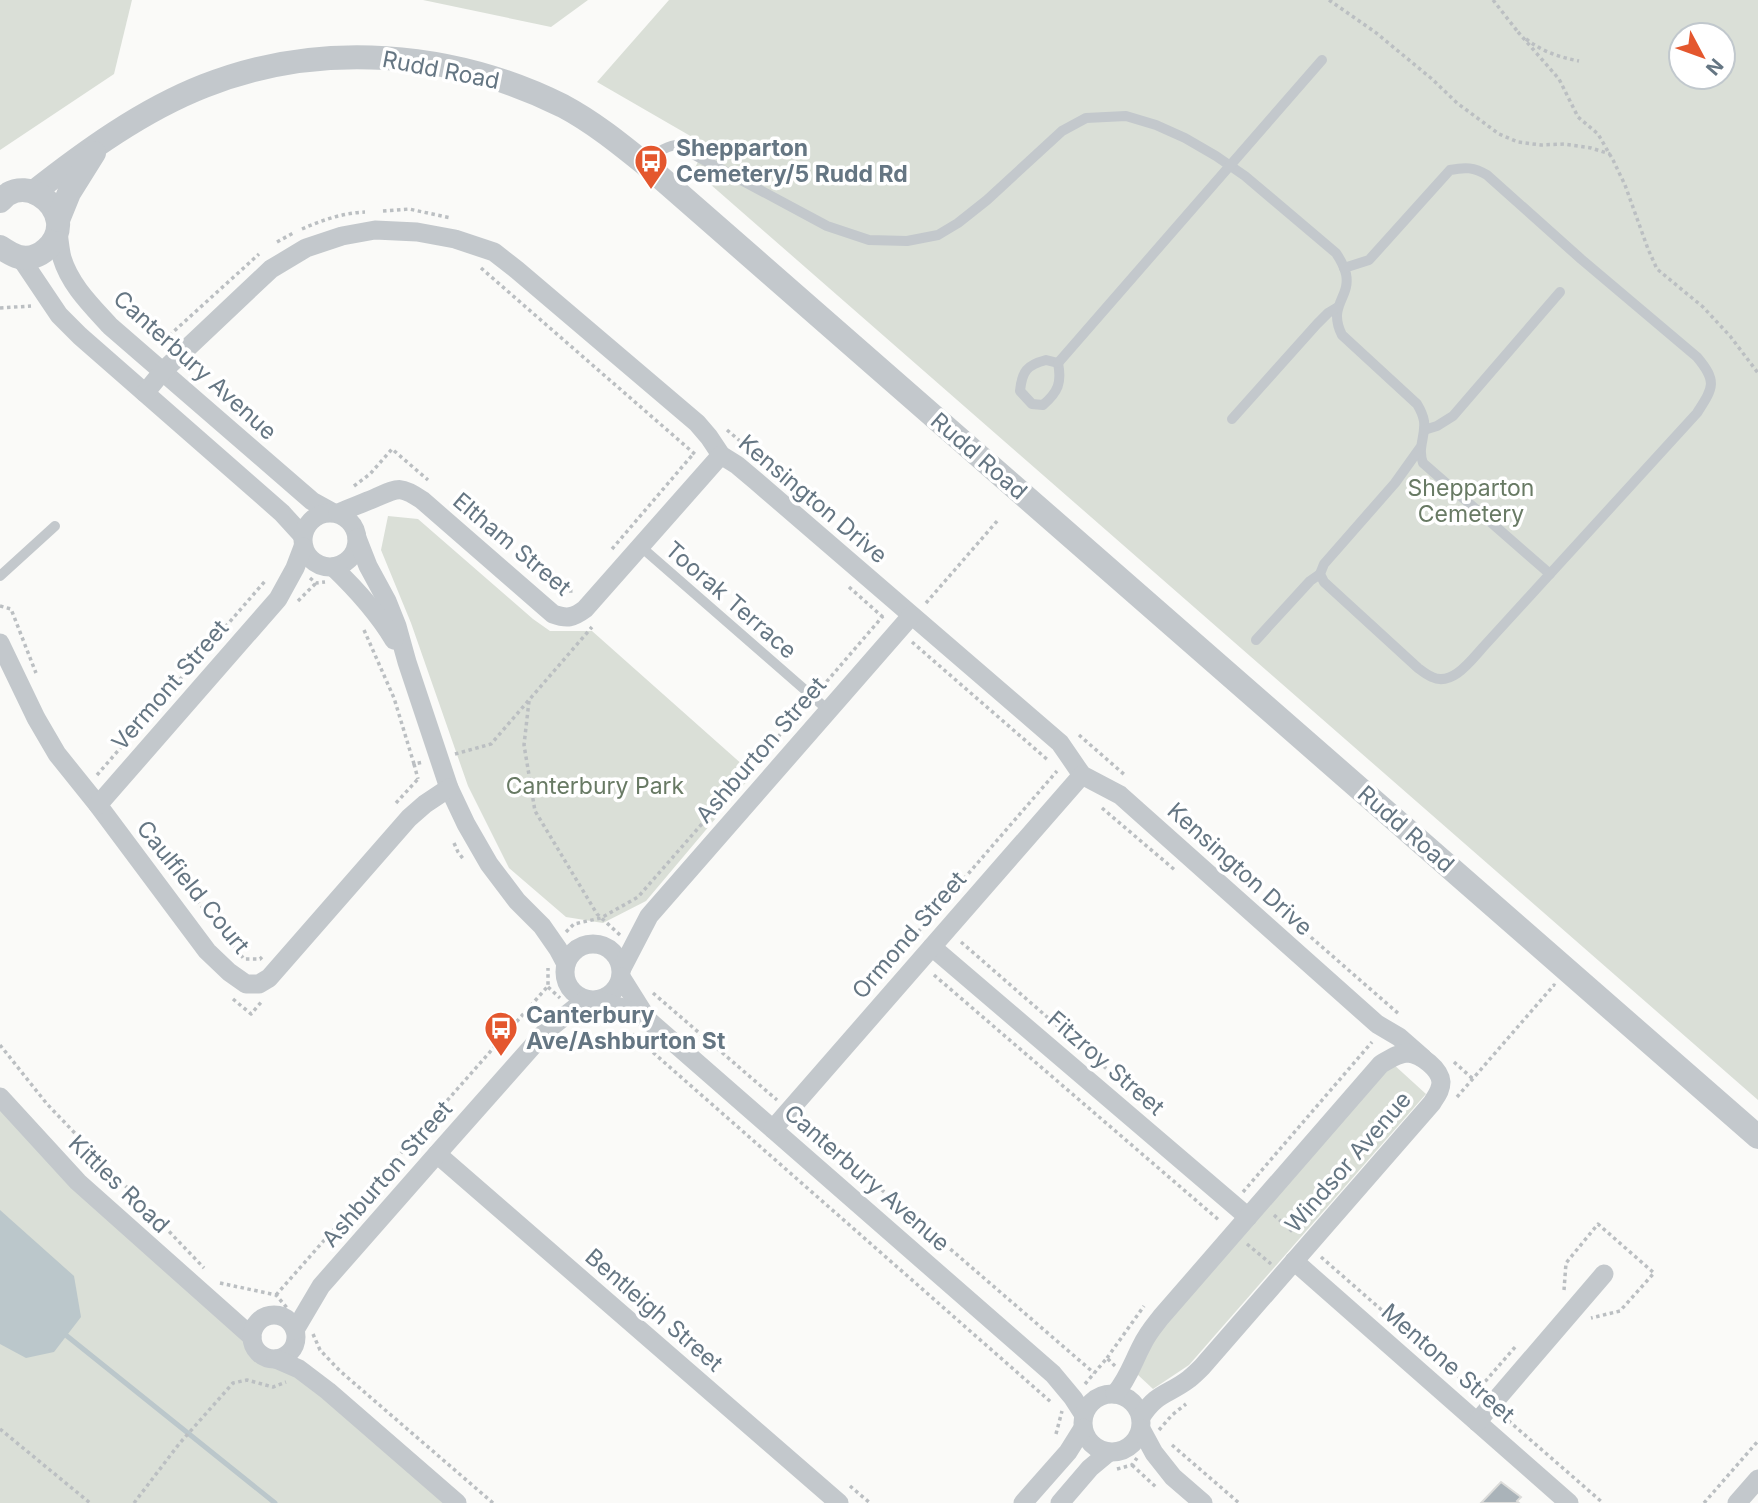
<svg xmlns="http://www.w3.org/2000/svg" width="1758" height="1503" viewBox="0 0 1758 1503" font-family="Inter,sans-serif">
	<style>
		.green { fill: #dadfd7; fill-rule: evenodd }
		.water { fill: #bbc7cb }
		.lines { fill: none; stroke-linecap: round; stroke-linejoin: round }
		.stream { stroke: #bbc7cb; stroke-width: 5 }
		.building { fill: #aab3b9; stroke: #dcdcda; stroke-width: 2 }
		.path { stroke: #bbbfc2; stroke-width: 3.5; stroke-dasharray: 3.5 3.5; stroke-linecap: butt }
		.service { stroke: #c3c8cc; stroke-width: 10 }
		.minor { stroke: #c3c8cc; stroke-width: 19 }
		.tertiary { stroke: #c3c8cc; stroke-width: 24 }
		.labels { text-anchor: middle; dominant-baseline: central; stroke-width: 7; stroke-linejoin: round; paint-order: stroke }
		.street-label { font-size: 23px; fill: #657683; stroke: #fff }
		.poi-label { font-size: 23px; font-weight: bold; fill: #657683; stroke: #fff; text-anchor: start }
		.park-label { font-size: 23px; fill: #687a64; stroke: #fff }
	</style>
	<rect width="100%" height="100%" fill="#fafaf8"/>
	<g class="green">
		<path d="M0,0h132l-18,74 -114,76z"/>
		<path d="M423,0h165l-37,27z"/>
		<path d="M669,0h1089v1100l-1064,-930 12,-25 -109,-63zM1681,35h42v42h-42z"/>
		<path d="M388,516l30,3 115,100 17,12h42l161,143 -107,127 -43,22 -37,-6 -57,-49 -41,-82 -57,-163 -30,-73z"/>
		<path d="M1392,1063l34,31 -237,271 -36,24 -16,-15 19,-39z"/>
		<path d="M0,1089l76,97 295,251 73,66h-444z"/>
	</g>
	<path class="water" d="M0,1210l74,66 7,41 -27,35 -28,6 -26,-14z"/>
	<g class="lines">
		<path class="stream" d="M67,1336l208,167"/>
	</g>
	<path class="building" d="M1501,1482l20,15 -4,4 2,2h-38z"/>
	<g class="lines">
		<g class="path">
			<path d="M1329,0l46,32 57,47 25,24 42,31 19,8 23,3 23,-1 27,4 19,6"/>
			<path d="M1493,0l25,32"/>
			<path d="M1518,32l41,47 19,38 20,17 15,26 12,25 23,64 9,20 46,38 27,29 28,37"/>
			<path d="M1526,39c17,13 33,18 53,22"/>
			<path d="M383,211l26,-2 42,9"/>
			<path d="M302,229c20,-9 41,-16 63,-17"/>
			<path d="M277,242l18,-10"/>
			<path d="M481,268l216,188"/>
			<path d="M117,304l44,39 98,-89"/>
			<path d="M0,308l31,-2"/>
			<path d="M727,430l32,27"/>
			<path d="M354,486l16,-12 22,-25 36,31"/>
			<path d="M612,549l82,-96"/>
			<path d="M310,578l6,5 9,-1"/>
			<path d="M849,587l36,32"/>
			<path d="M555,591h20"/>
			<path d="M298,601l18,-18"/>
			<path d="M926,603l72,-83"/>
			<path d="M0,606l11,3 25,64"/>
			<path d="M364,630l30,68 20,66 10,-2"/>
			<path d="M912,642l137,119"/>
			<path d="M822,687l61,-71"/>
			<path d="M529,701l-5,44 11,66 62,103 23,21"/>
			<path d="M1079,735l47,41"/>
			<path d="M455,754l36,-10 101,-117"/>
			<path d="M414,764l4,15"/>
			<path d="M97,775l169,-195"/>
			<path d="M396,803l22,-24"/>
			<path d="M1102,808l74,63"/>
			<path d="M454,843l4,9 6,8"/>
			<path d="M153,846l91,113h16l2,-2"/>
			<path d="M1274,905l126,110"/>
			<path d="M566,932l8,-8 27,-6 37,-21 167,-191"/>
			<path d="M961,942l178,155"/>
			<path d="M886,969l171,-198"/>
			<path d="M934,975l286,246"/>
			<path d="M548,987l12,11"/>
			<path d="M653,993l124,107"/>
			<path d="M233,999l18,15 12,-14"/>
			<path d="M632,1034l420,369"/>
			<path d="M0,1045l47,59 157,164"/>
			<path d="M1454,1062l19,17"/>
			<path d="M1457,1097l97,-112 1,1"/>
			<path d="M802,1121l292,252"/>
			<path d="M1243,1192l129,-150"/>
			<path d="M1274,1215l20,18"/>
			<path d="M1247,1244l24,20"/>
			<path d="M1321,1257l158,138"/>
			<path d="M220,1283l56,12 12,14"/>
			<path d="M1564,1290l2,-27 32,-39 56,49 -34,38 -29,7"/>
			<path d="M276,1295l272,-309v-18"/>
			<path d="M313,1334l7,16 20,21 153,132"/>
			<path d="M1107,1358l37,-52"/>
			<path d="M1085,1384l22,-26 8,8"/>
			<path d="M1476,1392l40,-46"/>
			<path d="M1503,1416l100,87"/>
			<path d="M0,1429l90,74"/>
			<path d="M1159,1430l13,-15 14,-11"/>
			<path d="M1056,1434l6,-23"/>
			<path d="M1172,1445l67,58"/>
			<path d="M1132,1465l25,23"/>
			<path d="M1117,1469l15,-4 5,-7"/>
			<path d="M850,1486l20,17"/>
			<path d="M134,1503l45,-59 54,-61 14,-3 26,7 13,-5"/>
			<path d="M1704,1503l54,-62"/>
		</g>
		<g class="service">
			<path d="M645,164c9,-9 18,-17 31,-19l151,81 42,14 38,1 31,-6 20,-12 29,-23 75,-69 24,-13 40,-2 30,9 29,13 31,18 29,20 91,77c4,6 8,13 10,21 5,24 -19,31 -4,61l75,69c3,5 6,11 7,17 2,15 -7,27 -1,42l127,111"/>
			<path d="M1344,268l25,-8 81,-90c15,-3 24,-3 37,5l94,84 116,98c21,25 16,31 0,56l-212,232c-13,14 -32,42 -53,32 -5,-2 -10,-6 -14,-9l-94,-86 -4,-8 4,-10 71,-81 25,-35"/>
			<path d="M1046,360l12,3c4,20 0,29 -15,42l-11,-1 -12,-13c2,-20 7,-26 26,-31z"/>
			<path d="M1058,363l264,-303"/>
			<path d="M1232,419l85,-95 11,-11 10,-6"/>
			<path d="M1424,430l13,-4 16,-10 107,-124"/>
			<path d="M640,546l188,164"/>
			<path d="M0,576l55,-50"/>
			<path d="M1256,640l54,-59 10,-7"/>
		</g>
		<g class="minor">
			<path d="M58,231c1,9 2,19 4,27 8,27 30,48 48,68l202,175 20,11"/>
			<path d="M20,257l39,58 21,21 202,177 21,23"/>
			<path d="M145,393l18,-22 108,-102 35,-21 36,-12 33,-6 42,2 38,7 39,13 23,18 180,153 12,14 12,18 16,10 19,16 304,262 22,32 38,20 257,229 22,13 24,21"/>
			<circle cx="330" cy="540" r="27"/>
			<path d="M338,513c12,-5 25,-10 37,-15 23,-10 25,-13 47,2l131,114c14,5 20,4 32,-5l136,-154"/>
			<path d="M357,538l11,28 19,35 10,25 10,36 42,126 17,36 23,40 28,37 25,25 16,23 8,15"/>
			<path d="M333,567c23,22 44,45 61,73"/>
			<path d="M0,643l36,75 21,36 41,51 109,146 22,21 17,12h13l10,-6 140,-160 16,-14 24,-16"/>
			<path d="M98,805l180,-206 17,-31 8,-21"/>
			<circle cx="593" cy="972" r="28"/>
			<path d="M932,947l316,270"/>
			<path d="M622,968l27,-52 262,-300"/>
			<path d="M621,977l27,43"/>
			<path d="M598,1000l25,8 25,12 405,354 20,24 11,17"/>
			<path d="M0,1097l78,85 174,155"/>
			<path d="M773,1129l309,-354"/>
			<path d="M437,1154l402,349"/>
			<path d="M1294,1261l275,242"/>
			<circle cx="274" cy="1337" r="22"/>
			<path d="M295,1330l26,-44 116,-132 109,-123 39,-31"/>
			<path d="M276,1359l23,10 29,22 129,112"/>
			<circle cx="1112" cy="1423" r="29"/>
			<path d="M1115,1394c13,-15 18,-32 27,-49 5,-11 12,-19 19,-28l220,-253c9,-5 17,-11 27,-11 13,1 32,16 33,29 0,9 -5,14 -9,21l-230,264c-4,4 -8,8 -13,12 -21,16 -32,13 -48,38"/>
			<path d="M1477,1422l127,-148"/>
			<path d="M1141,1429l13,24 19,24 30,26"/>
			<path d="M1023,1503l45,-51 15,-24"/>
			<path d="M1060,1503l30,-35 18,-15"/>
			<path d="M1737,1503l21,-24"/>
		</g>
		<g class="tertiary">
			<path d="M34,192c52,-41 109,-82 170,-106 116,-46 249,-35 359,20 30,16 56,37 82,58l1113,973"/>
			<path d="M0,201c1,-1 7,-7 8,-7 21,-12 47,6 50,28 2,20 -19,40 -39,35 -7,-2 -13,-6 -19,-10"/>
			<path d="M58,220l11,-27 25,-40"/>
		</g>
	</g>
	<defs>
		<symbol id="bus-pin" viewBox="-11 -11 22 30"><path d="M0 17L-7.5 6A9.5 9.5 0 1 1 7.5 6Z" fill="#e4572e" stroke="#fff"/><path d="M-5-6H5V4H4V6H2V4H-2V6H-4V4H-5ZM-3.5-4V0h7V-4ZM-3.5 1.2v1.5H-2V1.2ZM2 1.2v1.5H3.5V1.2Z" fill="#fff"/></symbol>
	</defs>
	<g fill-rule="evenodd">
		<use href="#bus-pin" x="632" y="142" width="38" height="52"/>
		<use href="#bus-pin" x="482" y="1009" width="38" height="52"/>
	</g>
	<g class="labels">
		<g class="street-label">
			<text transform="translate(441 70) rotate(11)">Rudd Road</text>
			<text transform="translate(195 365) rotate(42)">Canterbury Avenue</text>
			<text transform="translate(979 456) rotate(41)">Rudd Road</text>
			<text transform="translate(813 499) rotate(40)">Kensington Drive</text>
			<text transform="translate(512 544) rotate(40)">Eltham Street</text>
			<text transform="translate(731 600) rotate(41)">Toorak Terrace</text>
			<text transform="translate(170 685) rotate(-49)">Vermont Street</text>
			<text transform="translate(761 750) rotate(-49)">Ashburton Street</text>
			<text transform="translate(1406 829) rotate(41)">Rudd Road</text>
			<text transform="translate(1240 869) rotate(42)">Kensington Drive</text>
			<text transform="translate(193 887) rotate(51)">Caulfield Court</text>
			<text transform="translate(909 935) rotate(-49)">Ormond Street</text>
			<text transform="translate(1106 1063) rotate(41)">Fitzroy Street</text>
			<text transform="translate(1348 1162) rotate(-49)">Windsor Avenue</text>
			<text transform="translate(387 1174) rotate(-49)">Ashburton Street</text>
			<text transform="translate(867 1178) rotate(41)">Canterbury Avenue</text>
			<text transform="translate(119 1184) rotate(44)">Kittles Road</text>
			<text transform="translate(654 1310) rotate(41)">Bentleigh Street</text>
			<text transform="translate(1448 1363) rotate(41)">Mentone Street</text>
		</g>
		<g class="poi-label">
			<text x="676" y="148">Shepparton<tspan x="676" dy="26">Cemetery/5 Rudd Rd</tspan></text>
			<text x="526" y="1015">Canterbury<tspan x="526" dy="26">Ave/Ashburton St</tspan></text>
		</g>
		<g class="park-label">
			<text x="1471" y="488">Shepparton<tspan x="1471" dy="26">Cemetery</tspan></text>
			<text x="595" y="786">Canterbury Park</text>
		</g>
	</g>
	<g transform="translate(1702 56) rotate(131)"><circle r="33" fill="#ffffff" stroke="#c1c8cd" stroke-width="2"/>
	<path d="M0-5L12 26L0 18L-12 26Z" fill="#e4572e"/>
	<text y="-10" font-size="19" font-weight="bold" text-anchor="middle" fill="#657683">N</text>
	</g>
</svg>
